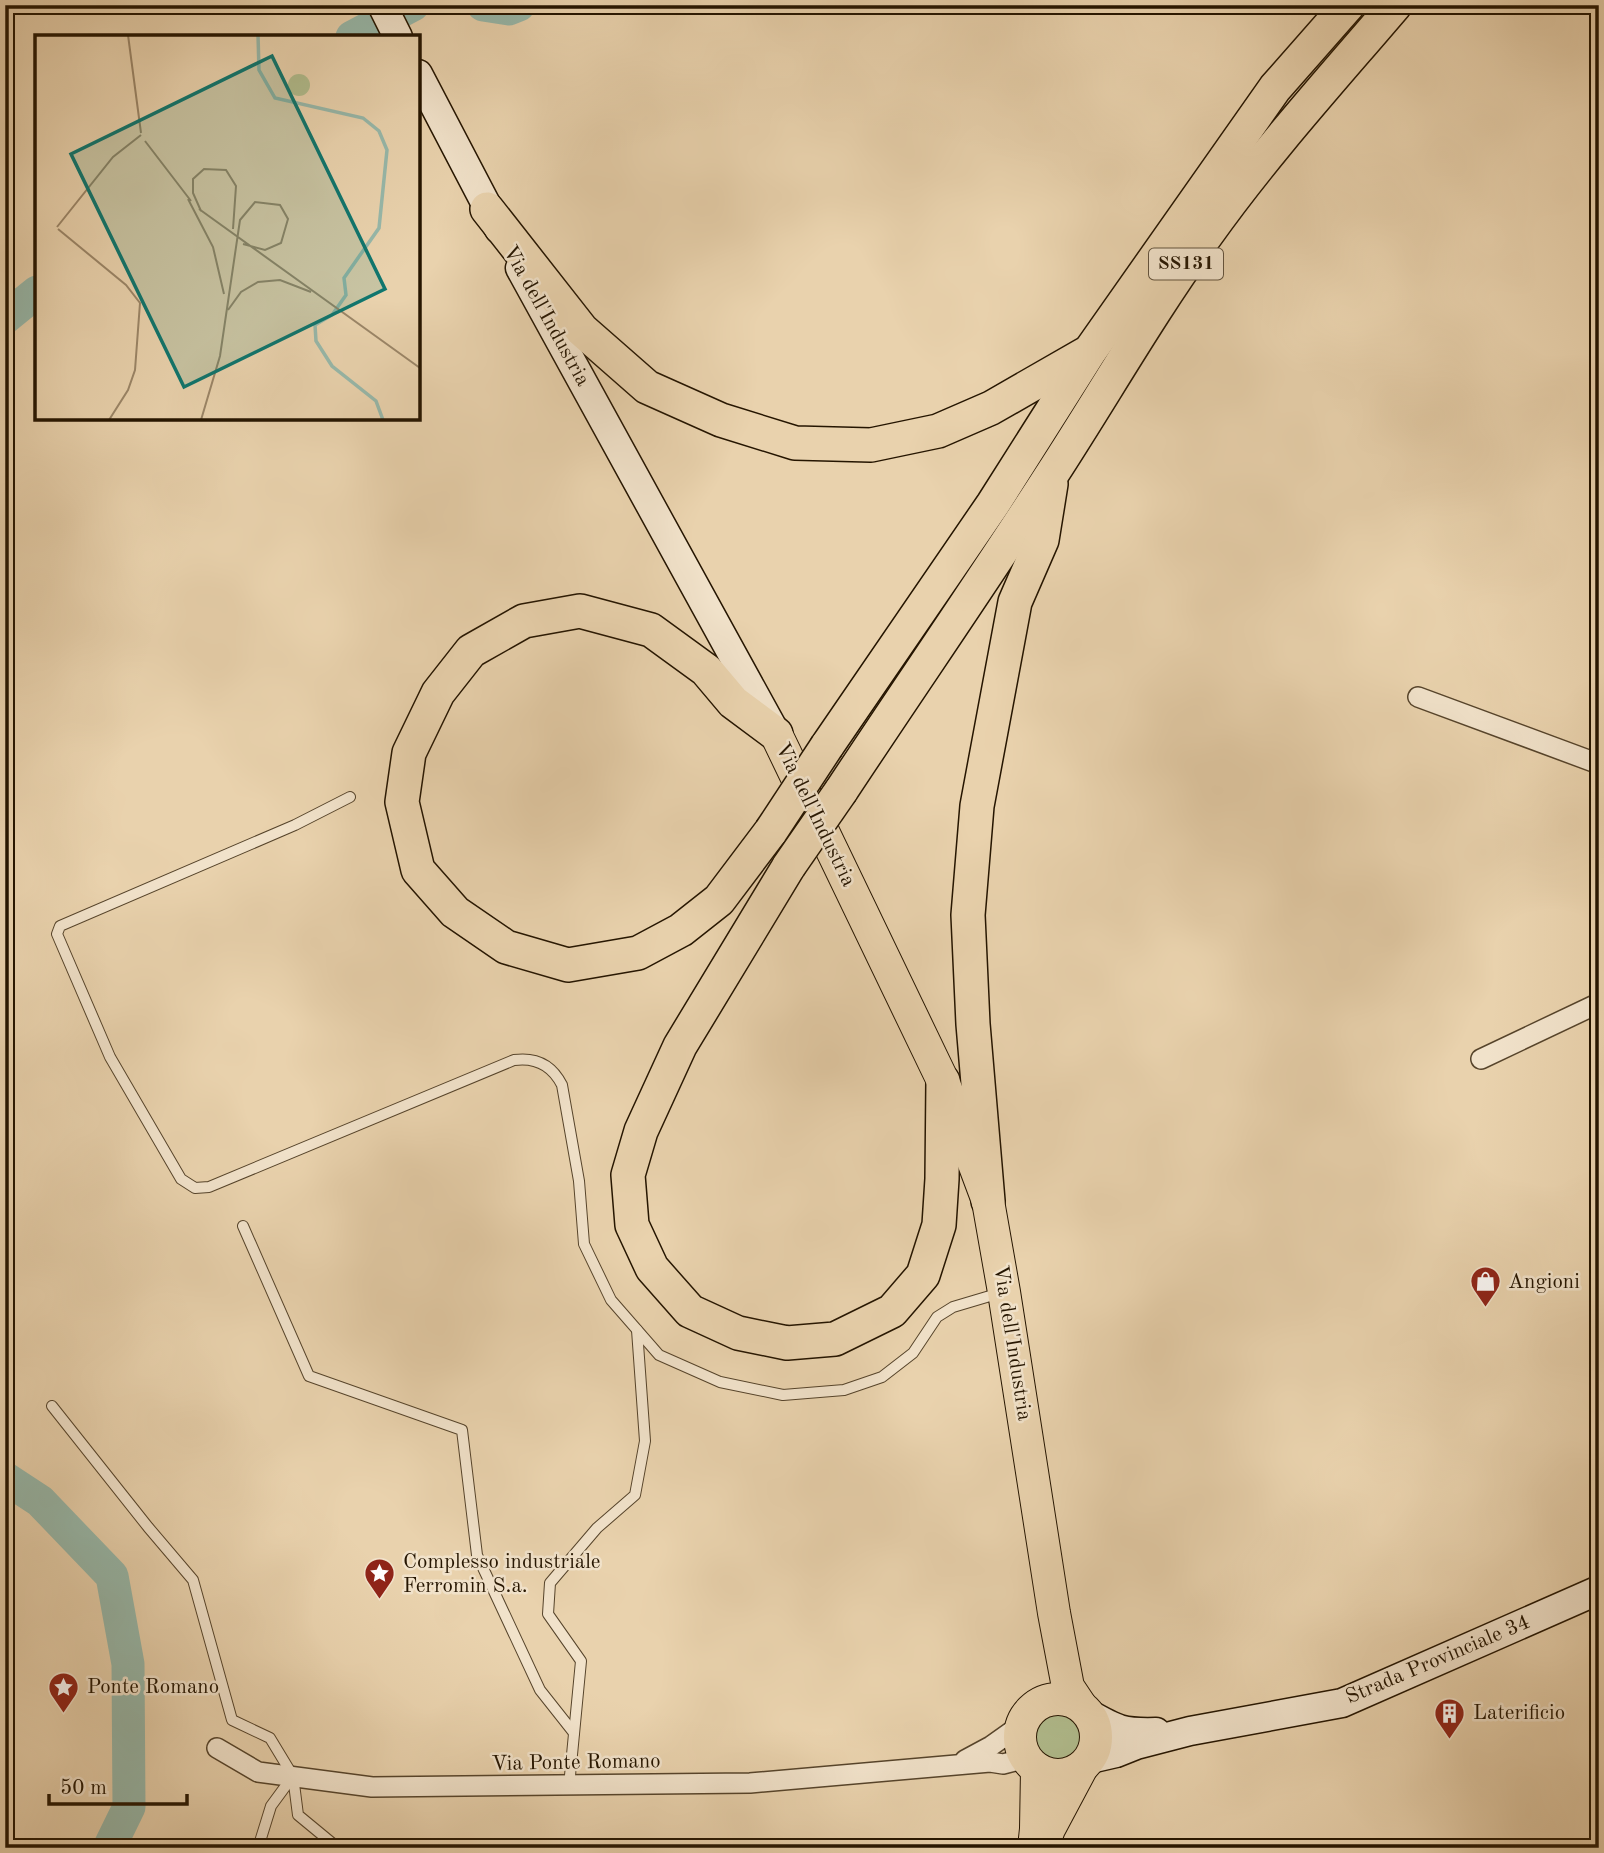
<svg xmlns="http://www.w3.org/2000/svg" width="1604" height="1853" viewBox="0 0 1604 1853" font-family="'Old Standard TT',serif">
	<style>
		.green { fill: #b1bd8e; stroke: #6b6947; stroke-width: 2 }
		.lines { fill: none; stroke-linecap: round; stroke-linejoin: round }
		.river { stroke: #97b8aa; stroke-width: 33 }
		.service-casing { stroke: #56442b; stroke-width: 12 }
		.minor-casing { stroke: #56442b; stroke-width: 22 }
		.secondary-casing { stroke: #251500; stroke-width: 31 }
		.primary-casing { stroke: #251500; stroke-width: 34 }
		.trunk-casing { stroke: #251500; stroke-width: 36 }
		.service { stroke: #f1e2ca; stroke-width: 10 }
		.minor { stroke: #f1e2ca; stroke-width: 19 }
		.secondary { stroke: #f1e2ca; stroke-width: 28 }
		.primary { stroke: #e9d2ad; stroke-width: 32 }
		.trunk { stroke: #e9d2ad; stroke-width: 33 }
		.trunk-bridge-casing { stroke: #251500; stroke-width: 36; stroke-linecap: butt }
		.trunk-bridge { stroke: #e9d2ad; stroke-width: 33 }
		.labels { text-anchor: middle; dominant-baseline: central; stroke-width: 5; stroke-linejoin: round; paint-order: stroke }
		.shield { fill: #f1e2ca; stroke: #62523d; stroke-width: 2 }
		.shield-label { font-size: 19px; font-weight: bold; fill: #251500 }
		.street-label { font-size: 21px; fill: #251500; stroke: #f1e2ca }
		.poi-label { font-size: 21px; fill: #251500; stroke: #f1e2ca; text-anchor: start }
		.inset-river { fill: none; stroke: #97b8aa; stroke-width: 3.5 }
		.inset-road { fill: none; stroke: #9b8668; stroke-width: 2 }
		.view { fill: #0f766e; fill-opacity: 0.15; stroke: #0f766e; stroke-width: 3.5 }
		.inset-edge { fill: none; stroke: #251500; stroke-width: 3.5 }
	</style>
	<rect width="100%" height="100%" fill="#e9d2ad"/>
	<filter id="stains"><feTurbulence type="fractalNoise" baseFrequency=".00286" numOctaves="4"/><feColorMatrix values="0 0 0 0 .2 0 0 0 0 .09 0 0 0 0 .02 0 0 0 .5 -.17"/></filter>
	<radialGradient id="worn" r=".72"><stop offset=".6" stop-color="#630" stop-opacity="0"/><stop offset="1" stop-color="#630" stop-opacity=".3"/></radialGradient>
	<path class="green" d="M1057,1708c10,1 15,6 22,13 3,3 7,5 8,8 8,15 -12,39 -26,41 -9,0 -14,-3 -20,-8 -6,-3 -9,-5 -12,-11 -9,-22 7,-39 28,-43z"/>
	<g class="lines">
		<g class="river">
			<path d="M483,5l26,4 10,-4"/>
			<path d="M352,37l61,-32"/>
			<path d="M5,318l32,-26"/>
			<path d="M5,1478l35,23 72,75 16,88 1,143 -20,41"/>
		</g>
		<defs>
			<g id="service">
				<path d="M350,797l-55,28 -235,101 -3,8 53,123 71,122 14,9 14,-1 305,-127c22,-3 38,5 48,25l17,96 5,63 27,56 48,55 61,27 63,13 61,-5 38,-13 31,-24 24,-36 16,-10 47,-14"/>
				<path d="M243,1226l66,150 153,54 15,125 63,135 34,43"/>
				<path d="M52,1406l96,121 45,53 39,140 38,18 23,38 5,39 40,33"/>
				<path d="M569,1786l12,-125 -33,-47 2,-31 47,-55 38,-33 10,-54 -8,-111"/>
				<path d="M258,1848l13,-42 22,-30"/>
			</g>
			<g id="minor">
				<path d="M1418,697l181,67"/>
				<path d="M1481,1059l118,-56"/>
				<path d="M217,1748l41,24 114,15 378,-4 240,-21 13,2 24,-6"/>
				<path d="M965,1760l26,-14 31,-22"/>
			</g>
			<g id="secondary">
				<path d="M382,5l16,32"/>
				<path d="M418,74l81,155"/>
				<path d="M520,268l255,464"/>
				<path d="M1089,1714c28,16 34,19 67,18"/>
				<path d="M1090,1759l26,-6 20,-8 54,-14 152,-28 257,-113"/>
			</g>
			<g id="primary">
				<path d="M776,734l167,347 45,120 16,91 50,321 14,74 12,18"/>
				<circle cx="1058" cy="1737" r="38"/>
				<path d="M1034,1848l2,-19 1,-60"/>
				<path d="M1042,1848l7,-19 33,-62"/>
			</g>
			<g id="trunk">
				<path d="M487,209l95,121 65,57 74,33 74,23 76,2 67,-14 53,-23 94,-54"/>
				<path d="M827,746l166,-242 97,-153 185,-263 73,-83"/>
				<path d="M841,791c70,-106 142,-210 211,-317 52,-80 99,-163 155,-240 57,-80 124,-154 188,-229"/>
				<path d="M771,831l-52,69 -38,30 -43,23 -70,12 -62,-18 -51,-35 -37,-42 -16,-68 7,-49 29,-60 33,-42 53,-30 56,-10 71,19 55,40 27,32 43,32"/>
				<path d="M789,866l-109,180 -39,85 -13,44 4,50 20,43 38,43 48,22 49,10 48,-4 57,-28 31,-36 16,-50 3,-46 1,-98"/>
				<path d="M988,1201l-15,-177 -5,-109 9,-109 38,-204 27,-62 9,-56"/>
			</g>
		</defs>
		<use href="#service" class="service-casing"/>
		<use href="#minor" class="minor-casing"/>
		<use href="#secondary" class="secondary-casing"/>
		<use href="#primary" class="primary-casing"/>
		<use href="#trunk" class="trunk-casing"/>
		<use href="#service" class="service"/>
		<use href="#minor" class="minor"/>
		<use href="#secondary" class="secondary"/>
		<use href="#primary" class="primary"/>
		<use href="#trunk" class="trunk"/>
		<defs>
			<g id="trunk-bridge">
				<path d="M771,831l56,-85"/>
				<path d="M789,866l52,-75"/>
			</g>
		</defs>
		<use href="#trunk-bridge" class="trunk-bridge-casing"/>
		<use href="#trunk-bridge" class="trunk-bridge"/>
	</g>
	<defs>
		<symbol id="shop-pin" viewBox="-11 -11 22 30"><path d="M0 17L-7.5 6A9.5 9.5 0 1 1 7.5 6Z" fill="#8f2418" stroke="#f1e2ca"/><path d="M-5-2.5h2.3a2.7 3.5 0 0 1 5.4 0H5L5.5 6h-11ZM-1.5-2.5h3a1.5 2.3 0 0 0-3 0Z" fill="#fff"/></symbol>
		<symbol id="sight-pin" viewBox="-11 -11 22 30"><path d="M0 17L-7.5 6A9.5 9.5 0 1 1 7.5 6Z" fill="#8f2418" stroke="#f1e2ca"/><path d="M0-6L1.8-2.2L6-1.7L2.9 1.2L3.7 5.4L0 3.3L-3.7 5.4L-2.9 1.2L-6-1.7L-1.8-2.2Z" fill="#fff"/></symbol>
		<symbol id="building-pin" viewBox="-11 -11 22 30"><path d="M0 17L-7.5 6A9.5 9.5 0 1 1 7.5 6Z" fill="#8f2418" stroke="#f1e2ca"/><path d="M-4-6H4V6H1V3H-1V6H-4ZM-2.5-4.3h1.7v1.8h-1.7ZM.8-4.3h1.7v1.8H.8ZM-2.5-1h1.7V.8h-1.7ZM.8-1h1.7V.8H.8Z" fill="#fff"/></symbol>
	</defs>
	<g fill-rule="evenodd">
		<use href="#shop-pin" x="1468" y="1264" width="35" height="47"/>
		<use href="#sight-pin" x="362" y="1556" width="35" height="47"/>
		<use href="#sight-pin" x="46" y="1670" width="35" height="47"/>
		<use href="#building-pin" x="1432" y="1696" width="35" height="47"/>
	</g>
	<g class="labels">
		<rect class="shield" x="1149" y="248.5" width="74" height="31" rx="5"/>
		<g class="shield-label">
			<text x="1186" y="264">SS131</text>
		</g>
		<g class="street-label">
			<text transform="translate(546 316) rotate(61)">Via dell'Industria</text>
			<text transform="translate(815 815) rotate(64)">Via dell'Industria</text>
			<text transform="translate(1012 1343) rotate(81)">Via dell'Industria</text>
			<text transform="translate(1438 1660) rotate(-23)">Strada Provinciale 34</text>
			<text transform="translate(576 1763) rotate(-1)">Via Ponte Romano</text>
		</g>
		<g class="poi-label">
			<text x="1508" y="1282">Angioni</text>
			<text x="403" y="1562">Complesso industriale<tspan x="403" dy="24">Ferromin S.a.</tspan></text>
			<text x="87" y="1687">Ponte Romano</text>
			<text x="1473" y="1713">Laterificio</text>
		</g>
	</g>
	<g transform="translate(35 35)">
		<rect width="385" height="385" fill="#e9d2ad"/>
		<path d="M253 50a11 11 0 1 1 22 0a11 11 0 1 1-22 0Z" fill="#b1bd8e"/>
		<path class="inset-river" d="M223,0l1,35 16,28 88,20 16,13 8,19 -8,78 -35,50 2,17 -14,20 -17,10 1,16 16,25 44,35 7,19"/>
		<path class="inset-road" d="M93,0l13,98M110,106l46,60M153,164l25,48 11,47M164,174l221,159M166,176l-8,-18v-14l11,-10 22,1 10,16 -3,43M22,192l56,-70 28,-22M23,194l68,56 14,18 -5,67 -7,20 -19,30M193,275l13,-18 17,-10 22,-2 31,12M166,385l19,-64 20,-136 15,-18 25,3 8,14 -7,24 -16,7 -22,-6"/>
		<path class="view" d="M237,21l113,233 -201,98 -113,-233z"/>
		<rect width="385" height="385" class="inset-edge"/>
	</g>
	<rect width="1604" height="1853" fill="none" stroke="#e9d2ad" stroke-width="28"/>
	<rect x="7" y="7" width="1590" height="1839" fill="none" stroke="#251500" stroke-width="3.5"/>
	<rect x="14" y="14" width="1576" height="1825" fill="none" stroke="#251500" stroke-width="2"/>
	<path d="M49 1794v10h138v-10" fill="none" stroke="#251500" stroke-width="3.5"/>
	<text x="60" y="1794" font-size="21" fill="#251500" stroke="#f1e2ca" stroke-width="5" paint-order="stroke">50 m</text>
	<rect width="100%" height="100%" filter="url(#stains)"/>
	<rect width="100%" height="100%" fill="url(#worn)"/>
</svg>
